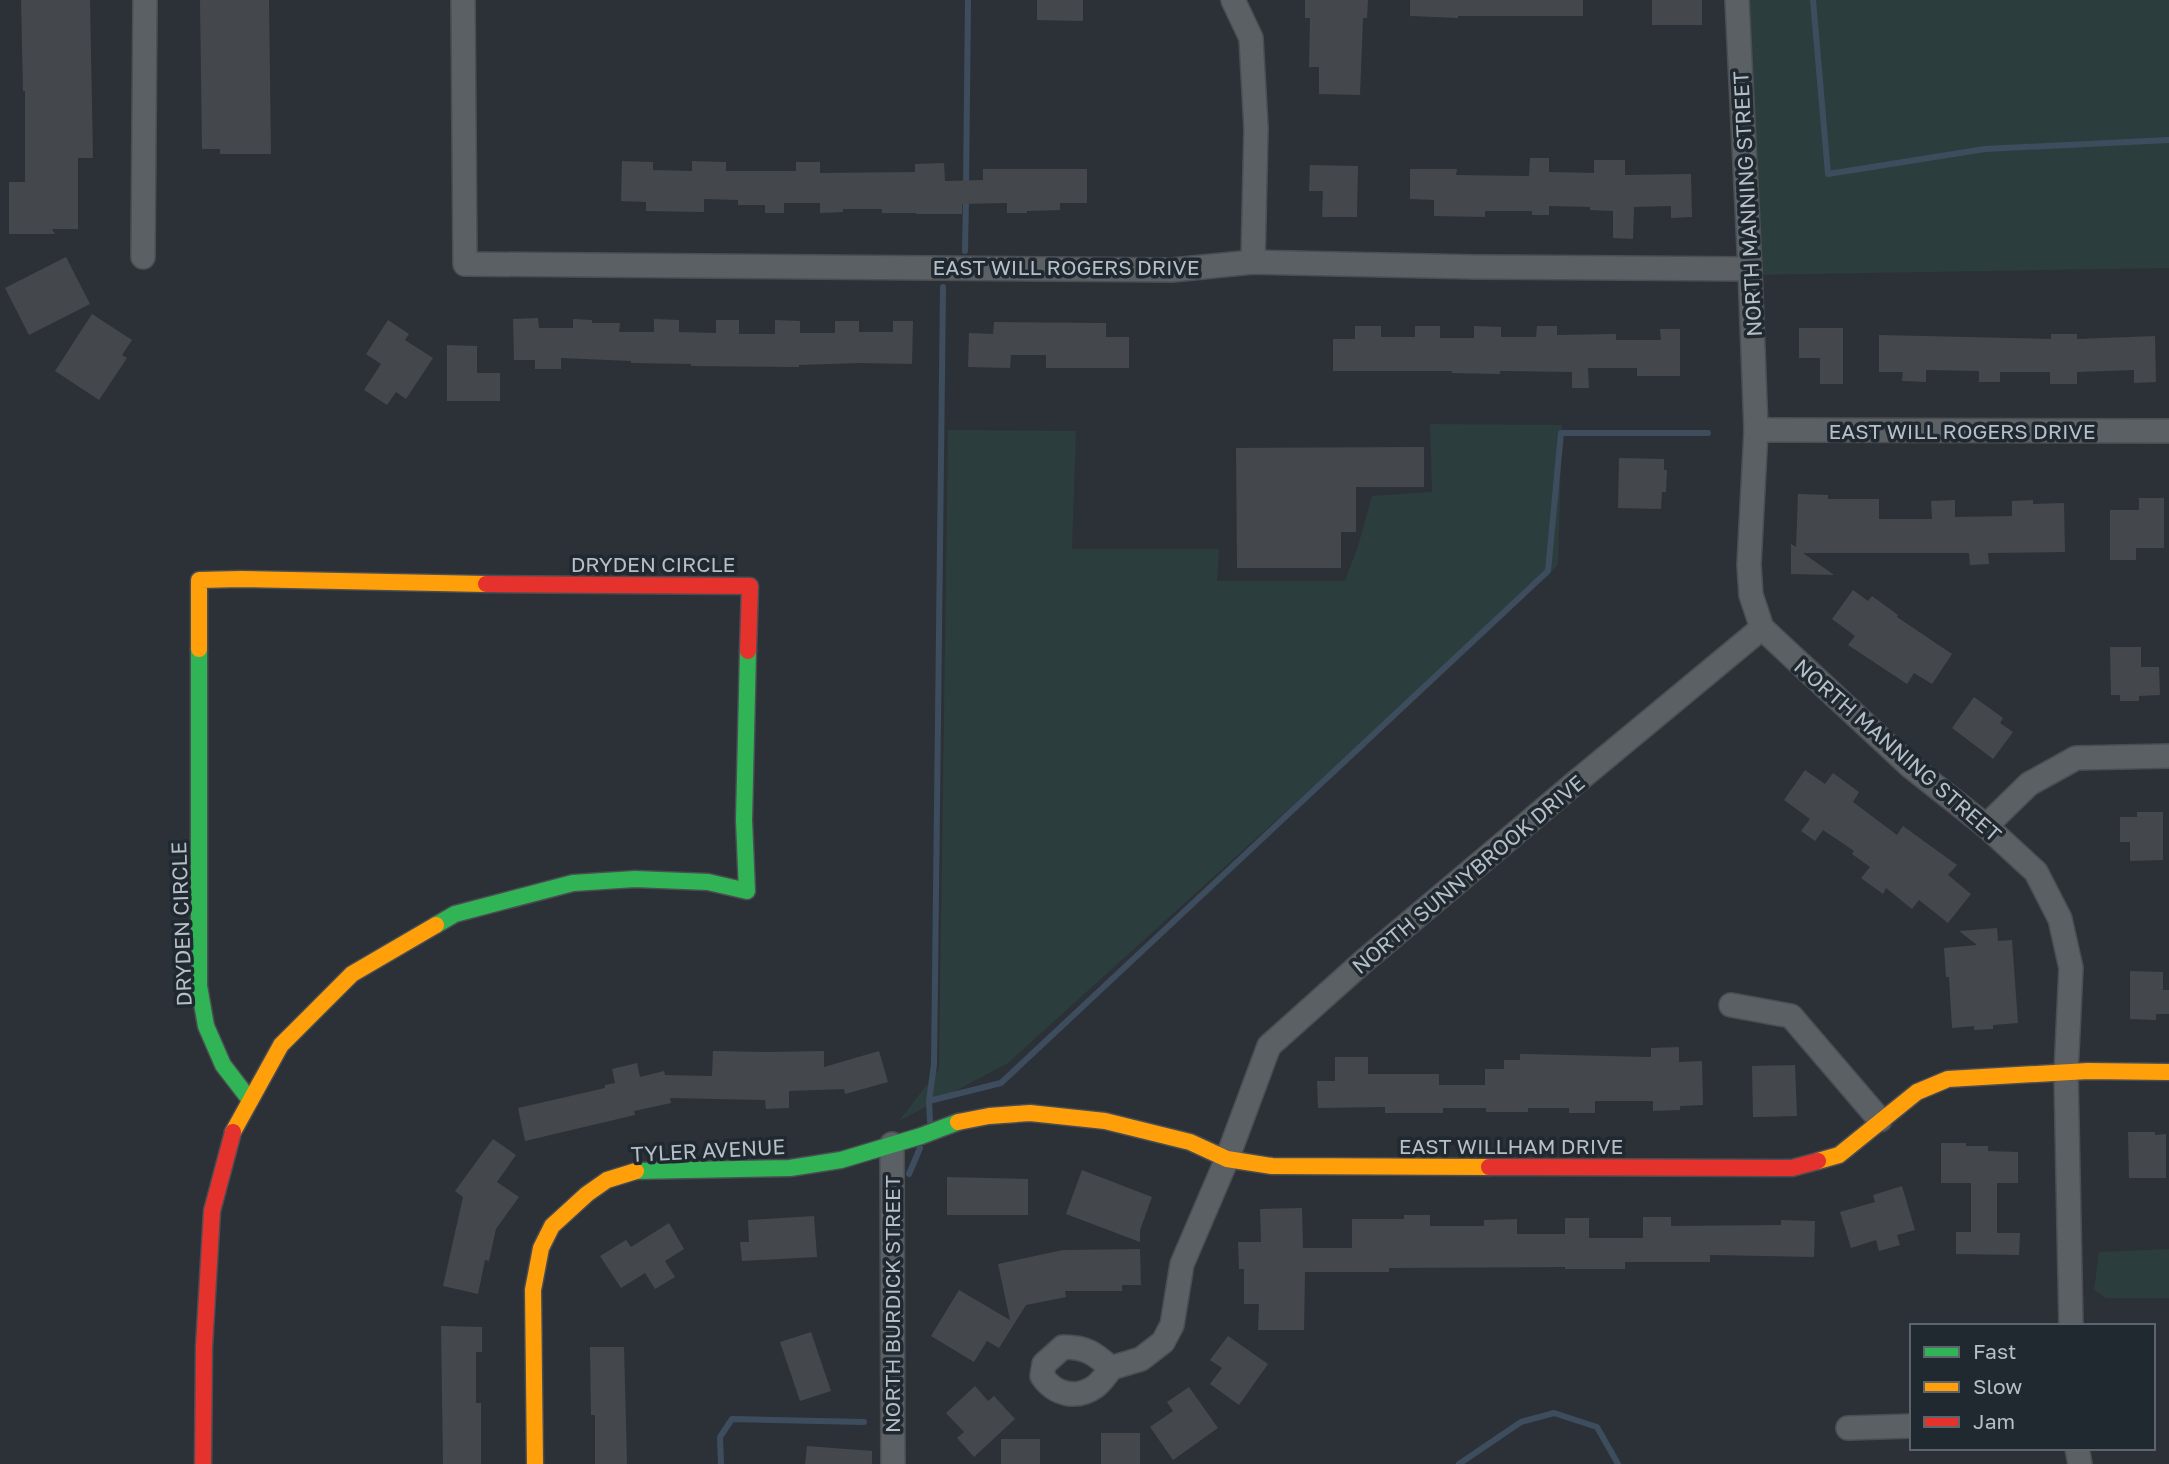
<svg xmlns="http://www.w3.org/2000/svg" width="2169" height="1464" viewBox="0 0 2169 1464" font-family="'Golos Text',sans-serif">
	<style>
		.green { fill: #2c3d3d }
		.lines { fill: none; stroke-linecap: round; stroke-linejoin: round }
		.stream { stroke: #3d4d5e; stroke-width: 6 }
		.building { fill: #44484d }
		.street-casing { stroke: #4a4d52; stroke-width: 26 }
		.fast-casing { stroke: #4a4d52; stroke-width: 19 }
		.slow-casing { stroke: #4a4d52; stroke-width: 19 }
		.jam-casing { stroke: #4a4d52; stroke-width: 19 }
		.street { stroke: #5b6065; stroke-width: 23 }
		.fast { stroke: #30b455; stroke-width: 16 }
		.slow { stroke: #ff9f0a; stroke-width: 16 }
		.jam { stroke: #e5322d; stroke-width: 16 }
		.labels { text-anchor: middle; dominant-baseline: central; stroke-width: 7; stroke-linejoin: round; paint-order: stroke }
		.street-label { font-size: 21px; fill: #b6bec7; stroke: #202830 }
	</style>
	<rect width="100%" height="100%" fill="#2c3137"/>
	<g class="green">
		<path d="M1746,0h423v268l-418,7z"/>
		<path d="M1430,424l132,1 -4,140 -550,498 -109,58 40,-52 9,-639 128,1 -4,118h147l-2,32h128l13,-35 14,-50 60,-4z"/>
		<path d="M2169,1249v49h-63l-12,-8 5,-38z"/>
	</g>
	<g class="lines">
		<g class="stream">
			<path d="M1813,0l15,174 157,-25 184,-9"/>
			<path d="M966,187l2,-187"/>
			<path d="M965,251l1,-53"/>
			<path d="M929,1101l5,-36 9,-778"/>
			<path d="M930,1121l-1,-20 72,-18 547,-512 13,-138h147"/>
			<path d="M909,1174l11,-26"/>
			<path d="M721,1464l-1,-27 12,-18 132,3"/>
			<path d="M1459,1464l62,-42 33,-9 43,14 21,37"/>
		</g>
	</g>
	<g class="building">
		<path d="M21,0h69l3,158h-15v71h-26l3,5h-46v-52h16v-91h-2z"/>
		<path d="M200,0h69l2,154h-51v-5h-18z"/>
		<path d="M1037,0h46v21l-46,-1z"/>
		<path d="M1305,0h63l-1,18h-4l-3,77 -41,-1v-27h-10l1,-49h-5z"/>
		<path d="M1410,0h173v16h-125v2l-48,-2z"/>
		<rect x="1652" y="0" width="50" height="25"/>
		<path d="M1530,158h19v14l45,1v-13h31v15l66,-1 1,43 -21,1v-12l-37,1 -1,32 -20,-1v-27l-23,-1v-3l-41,-1v9h-17v-4h-47v6l-51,-1v-16l-24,-1v-30h47l-1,6 73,1z"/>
		<path d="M622,161l31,1v8l39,1v-10l34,1v9h70v-9h24v11l95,-1v-8l29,-1 1,18 38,-1v-11h104v34h-27v7l-33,1v2h-20v-10l-45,1v10h-46v-1h-34v-4h-39v3l-23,1v-10h-36v10h-19v-8h-27v-5l-34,-1v13l-58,-1v-9l-25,-1z"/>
		<path d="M1310,165l48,1 -1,51h-35l1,-26h-14z"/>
		<path d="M66,257l24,47 -61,31 -24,-47z"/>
		<path d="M92,314l40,26 -10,15 5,3 -28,42 -44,-29z"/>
		<path d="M538,318l1,10h34v-9l19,1v3h28l-1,9h35v-13l25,1v12l37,1v-13h23v14h36v-14l25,1v12h35v-12h24v11h34v-11h20l-1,43 -52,-1 -61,2v2l-108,-1v-2l-60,-1v-2l-70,-3v11h-26v-9h-21l-1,-41z"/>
		<path d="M388,320l21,14 -4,6 28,18 -27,41 -10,-7 -9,13 -23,-15 17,-26 -15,-10z"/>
		<path d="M994,322l112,1v14h23v31h-83v-13h-35l-1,13 -42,-1 1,-34 24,1z"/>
		<path d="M1355,326h26v11h34v-11h25v12h34v-12l27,1v10h35l1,-11h20v9l59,-1v6h45l-1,-11h20v47h-43v-8h-49l1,20h-17v-16l-72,-1v3l-48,-1v-2h-119v-32h22z"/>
		<path d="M1799,328h44v56h-23v-26h-21z"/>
		<path d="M2051,334h26v5l78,-3 1,46 -22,1v-13l-57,2v12h-27v-12h-50v10h-21v-11l-53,-1v12l-24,-1 1,-9h-24v-37l172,4z"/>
		<path d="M447,345l30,1v27h23v28h-53z"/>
		<path d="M1424,447v40h-68v45h-15v36h-104l-1,-120z"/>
		<path d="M1619,458l45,1v11h3l-1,22h-4l-1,17 -43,-1z"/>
		<path d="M1798,494l30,1v4h51v20h53l-1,-18 24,-1v17l57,-1v-15l21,-1v4l31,-1 1,49 -77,1 1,11 -19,1 -1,-12h-166l31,22 -43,-1v-30l5,3z"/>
		<path d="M2139,498h25v50h-28v12h-26v-50h29z"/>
		<path d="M1853,590l15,11 4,-5 26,19 -1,2 55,37 -20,30 -18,-11 -7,11 -59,-39 7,-9 -23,-17z"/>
		<path d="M2110,647h31v20h18l1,28 -21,1v5h-19v-6h-9z"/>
		<path d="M1974,697l29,21 -3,5 13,9 -20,27 -41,-31z"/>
		<path d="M1805,770l20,14 8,-11 26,19 -6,10 44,33 6,-9 54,39 -9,10 23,19 -23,29 -29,-23 -7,9 -26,-21 -3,6 -22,-16 9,-11 -18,-13 2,-3 -31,-21 -8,11 -14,-10 9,-12 -26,-19z"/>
		<path d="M2137,812h26v48l-33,1v-19h-10v-25h17z"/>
		<path d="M1997,928l1,13 14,-1 6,83 -25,2v4l-19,1v-4l-22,2 -3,-51h-3l-2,-29 33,-3 -18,-14z"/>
		<path d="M2130,971l33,1v18h6v24h-13v6l-26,-1z"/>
		<path d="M1679,1047v15l23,-1 1,44 -23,1v4l-27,1v-10h-58v12h-26v-5h-41v4h-42v-4h-43v5h-58v-6l-67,1 -1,-27h18v-24h33v17h71v11h46v-16h19v-9h16v-6l131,3v-9z"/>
		<path d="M713,1051l57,1 54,-1v16l55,-16 9,31 -43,12 -1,-5 -55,2v17l-23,1 -1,-9 -95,-2 1,5 -37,8 1,4 -110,26 -7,-33 87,-20v-3l10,-2 -3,-14 25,-6 3,14 24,-6 1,4 47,1z"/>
		<path d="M1795,1065l2,51 -44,1 -1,-51z"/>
		<path d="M2128,1132h27v3l11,-1v44h-37z"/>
		<path d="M493,1139l23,16 -19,27 22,15 -23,32 -7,32 -4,-1 -7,34 -35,-8 20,-89 -8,-6z"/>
		<path d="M1941,1143h25v3h22v5l30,1v31h-21v50h23l-1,22 -63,-1v-22h15v-49h-30z"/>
		<path d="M1082,1170l70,27 -12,33v12l-74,-28z"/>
		<path d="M947,1177l81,2v36h-81z"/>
		<path d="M1902,1186l13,44 -18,5 3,10 -21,6 -3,-11 -25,8 -11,-36 35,-10 -2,-7z"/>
		<path d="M1302,1208l1,40h49v-29h52v-4h26v11h54v-6l33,-1v15h48v-16h24v20h54v-21h28v9l110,-1v-5l34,1 -1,36 -104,-2v7h-85v7h-60v-2l-176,1v4h-84l-1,58h-46l1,-26h-15v-35h-5l-1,-27h23l-1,-33z"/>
		<path d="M814,1216l3,41 -75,4 -2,-19h9l-1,-22z"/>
		<path d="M669,1223l15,26 -19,12 10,16 -20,12 -10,-16 -24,15 -21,-32 26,-16 5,7z"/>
		<path d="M1140,1249l1,36h-19v6h-57l1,6 -40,8 -27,43 -12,-7 -13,21 -43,-26 28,-46 51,30 -12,-56 65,-14z"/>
		<path d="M441,1326l41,1v25h-6v51h5v61h-38z"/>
		<path d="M811,1332l20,59 -31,10 -20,-59z"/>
		<path d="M1228,1336l40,28 -29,41 -29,-21 12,-16 -12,-8z"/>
		<path d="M590,1347h34l3,117h-32v-49h-4z"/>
		<path d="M975,1386l13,15 6,-5 21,23 -41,38 -17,-19 7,-6 -18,-19z"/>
		<path d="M1189,1387l29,41 -45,32 -23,-33 23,-16 -6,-9z"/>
		<rect x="1101" y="1433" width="39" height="31"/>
		<rect x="1001" y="1439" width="39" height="25"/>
		<path d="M807,1446l65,5v13h-67z"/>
	</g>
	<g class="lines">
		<defs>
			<g id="street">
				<path d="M463,0l2,264 707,6 81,-8 223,5 274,2"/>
				<path d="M1233,0l18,38 5,90 -3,134"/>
				<path d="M1737,0l13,269 6,161 -7,135 2,30 11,33 148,138 76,60 50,46 24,47 11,49 -5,105 5,253"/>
				<path d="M143,257l2,-257"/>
				<path d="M1756,430l413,1"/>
				<path d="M1986,826l43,-42 47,-26 93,-2"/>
				<path d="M1731,1005l60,11 89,104"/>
				<path d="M892,1144l1,320"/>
				<path d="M1063,1347c23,0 31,6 48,21 -4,6 -9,13 -15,18 -19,14 -41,9 -54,-10l2,-12z"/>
				<path d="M1111,1368l30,-9 22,-17 9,-17 10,-61 45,-105 42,-113 95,-85 217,-183 181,-150"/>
				<path d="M1848,1428l64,-2"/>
				<path d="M2077,1448l3,16"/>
			</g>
			<g id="fast">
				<path d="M199,649v337l7,40 17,39 27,35"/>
				<path d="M436,925l19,-11 118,-31 62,-4 73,3 39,9 -3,-71 4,-169"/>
				<path d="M636,1171l154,-3 51,-8 80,-24 37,-14"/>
			</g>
			<g id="slow">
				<path d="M199,649v-69l42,-1 245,5"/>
				<path d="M958,1122l31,-6 41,-3 75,8 85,21 37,17 45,7 217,1"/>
				<path d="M233,1132l48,-87 71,-71 84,-49"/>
				<path d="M1818,1161l21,-6 78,-63 31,-13 140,-8 81,1"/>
				<path d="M535,1464l-2,-174 8,-42 11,-22 35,-32 20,-14 29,-9"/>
			</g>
			<g id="jam">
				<path d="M486,584l264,2 -2,65"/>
				<path d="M1489,1167l303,1 26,-7"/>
				<path d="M203,1464l1,-117 8,-136 21,-79"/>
			</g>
		</defs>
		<use href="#street" class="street-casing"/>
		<use href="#fast" class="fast-casing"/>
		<use href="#slow" class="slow-casing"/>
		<use href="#jam" class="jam-casing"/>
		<use href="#street" class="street"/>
		<use href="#fast" class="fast"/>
		<use href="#slow" class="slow"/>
		<use href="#jam" class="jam"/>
	</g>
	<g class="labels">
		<g class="street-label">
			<text transform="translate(1747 204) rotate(-93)">NORTH MANNING STREET</text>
			<text x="1066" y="267">EAST WILL ROGERS DRIVE</text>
			<text x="1962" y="431">EAST WILL ROGERS DRIVE</text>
			<text x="653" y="564">DRYDEN CIRCLE</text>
			<text transform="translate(1898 750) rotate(41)">NORTH MANNING STREET</text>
			<text transform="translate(1468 874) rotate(-40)">NORTH SUNNYBROOK DRIVE</text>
			<text transform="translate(181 924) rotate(-92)">DRYDEN CIRCLE</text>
			<text x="1511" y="1146">EAST WILLHAM DRIVE</text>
			<text transform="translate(708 1150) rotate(-3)">TYLER AVENUE</text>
			<text transform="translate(892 1304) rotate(-90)">NORTH BURDICK STREET</text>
		</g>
	</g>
	<rect x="1910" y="1324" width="245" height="126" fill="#202830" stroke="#5c646c" stroke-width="2"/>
	<rect x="1924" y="1347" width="35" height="10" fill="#30b455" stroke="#5c646c" stroke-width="2"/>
	<text x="1973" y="1359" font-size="21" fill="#b6bec7">Fast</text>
	<rect x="1924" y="1382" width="35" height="10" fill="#ff9f0a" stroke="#5c646c" stroke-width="2"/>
	<text x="1973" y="1394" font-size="21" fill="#b6bec7">Slow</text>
	<rect x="1924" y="1417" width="35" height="10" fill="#e5322d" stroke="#5c646c" stroke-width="2"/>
	<text x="1973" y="1429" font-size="21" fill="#b6bec7">Jam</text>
</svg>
